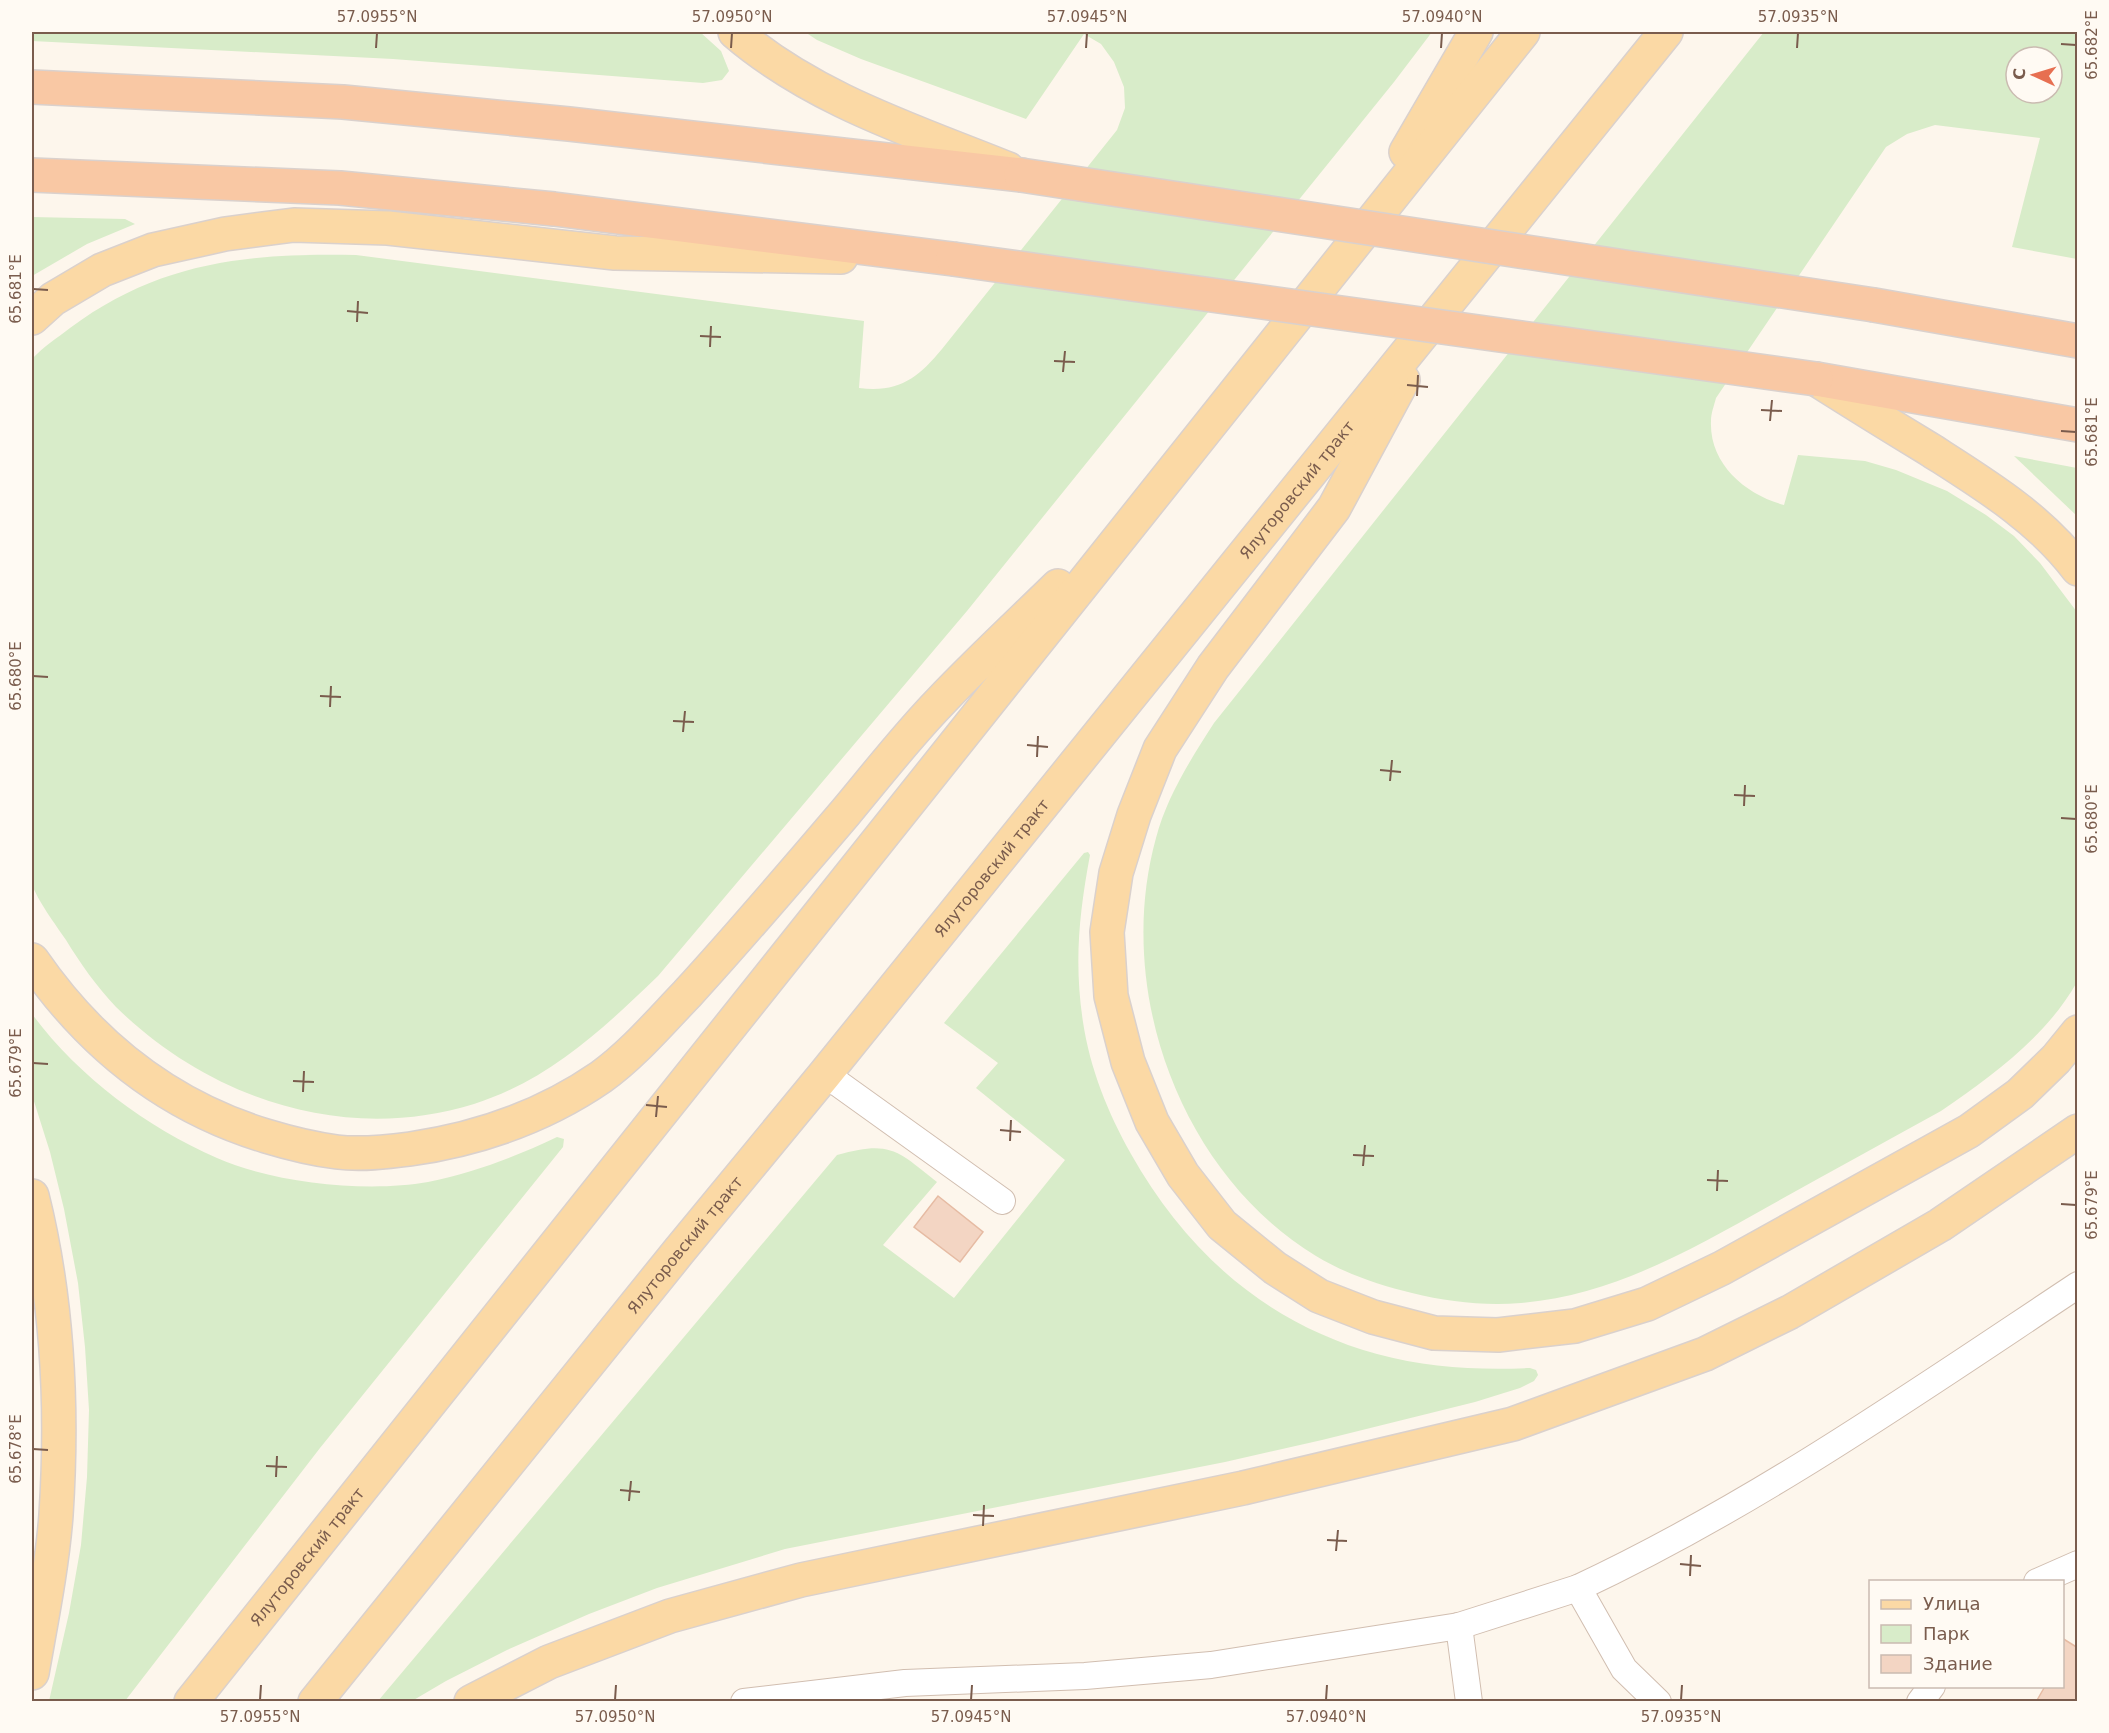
<svg xmlns="http://www.w3.org/2000/svg" width="2109" height="1733" viewBox="0 0 2109 1733" font-family="'DejaVu Sans',sans-serif">
	<style>
		.green { fill: #d8ecc9; fill-rule: evenodd }
		.building { fill: #f3d5c3; stroke: #e6bba3; stroke-width: 1.5 }
		.lines { fill: none; stroke-linecap: round; stroke-linejoin: round }
		.service-casing { stroke: #d1beb0; stroke-width: 28 }
		.primary-casing { stroke: #dad1cd; stroke-width: 36 }
		.trunk-casing { stroke: #dad1cd; stroke-width: 36 }
		.service { stroke: #fff; stroke-width: 26 }
		.primary { stroke: #fbd9a5; stroke-width: 33 }
		.trunk { stroke: #f9c8a4; stroke-width: 33 }
		.trunk-bridge-casing { stroke: #dad1cd; stroke-width: 36; stroke-linecap: butt }
		.trunk-bridge { stroke: #f9c8a4; stroke-width: 33 }
		.ticks { fill: none; stroke: #7a5c4d; stroke-width: 2 }
		.labels { text-anchor: middle; dominant-baseline: central; stroke-width: 4.5; stroke-linejoin: round; paint-order: stroke }
		.street-label { font-size: 16px; fill: #7a5c4d; stroke: #fffaf3 }
		.neatline { fill: none; stroke: #7a5c4d; stroke-width: 2 }
		.ticks-label { font-size: 15px; text-anchor: middle; fill: #7a5c4d }
	</style>
	<rect width="100%" height="100%" fill="#fdf6ec"/>
	<g class="green">
		<path d="M32,32h668l21,19 8,20 -7,9 -19,3 -310,-24 -361,-18z"/>
		<path d="M805,32h627l-38,50 -427,529 -309,365c-56,54 -109,104 -184,128 -129,40 -264,-5 -358,-97 -19,-20 -36,-44 -50,-67 -10,-15 -29,-40 -34,-56 -3,-9 0,-22 0,-32 0,-32 0,-65 0,-97 0,-132 0,-264 0,-396 11,-12 25,-21 38,-31 90,-67 179,-75 286,-73l508,66 -5,67c40,5 59,-10 83,-39l175,-219 8,-22 -1,-21 -10,-25 -13,-18 -17,-10 -58,85 -165,-60 -44,-19z"/>
		<path d="M1764,32h313v227l-65,-12 28,-109 -105,-13 -28,9 -21,13 -170,251c-2,8 -5,15 -5,23 -2,43 35,74 73,84l14,-50 67,6 31,9 51,21 39,24 28,21 26,27 37,49v370c-31,55 -85,94 -136,129 -56,31 -113,62 -170,94 -79,44 -157,90 -250,98 -36,3 -73,-1 -109,-10 -33,-8 -66,-19 -96,-37 -136,-83 -202,-266 -160,-418 11,-42 35,-79 58,-115zM2016,57h36v36h-36z"/>
		<path d="M32,217l93,2 10,5 -48,20 -55,32z"/>
		<path d="M2014,456l63,12v48z"/>
		<path d="M1088,852l2,3c-11,59 -16,108 -7,167 7,47 25,91 48,132 56,99 135,169 246,200 51,14 101,16 153,14l6,2 2,5 -4,6 -14,7 -45,14 -153,38 -97,22 -440,87 -128,39 -68,26 -82,36 -61,31 -34,20h-34l459,-546c53,-15 60,-5 100,27l-54,63 71,53 111,-138 -89,-72 22,-25 -54,-40 140,-170z"/>
		<path d="M32,1014c46,62 114,113 185,144 57,25 149,35 211,24 45,-9 87,-25 129,-45l7,2 -1,8 -243,301 -195,253h-76l20,-88 12,-68 6,-68 2,-67 -4,-63 -7,-64 -14,-74 -14,-57 -18,-57z"/>
	</g>
	<g class="building">
		<path d="M938,1196l45,36 -23,30 -46,-35z"/>
		<path d="M2062,1638l16,10v54h-42l8,-14 -2,-2h20z"/>
	</g>
	<g class="lines">
		<defs>
			<g id="service">
				<path d="M825,1074l177,127"/>
				<path d="M2037,1582l41,-18"/>
				<path d="M1578,1588c177,-83 337,-195 500,-303"/>
				<path d="M1459,1626l10,76"/>
				<path d="M744,1702l161,-19 180,-7 126,-11 248,-39 119,-38 46,81 34,33"/>
				<path d="M1920,1702l12,-16"/>
			</g>
			<g id="primary">
				<path d="M735,32c78,67 179,99 273,137"/>
				<path d="M1406,152l70,-120"/>
				<path d="M32,318l21,-19 49,-29 51,-20 72,-16 69,-9 94,3 227,25 226,4"/>
				<path d="M1816,379c38,24 75,47 113,70 53,34 110,68 149,120"/>
				<path d="M1403,380l-69,128 -121,159 -53,82 -26,66 -18,58 -9,59 4,64 17,66 24,60 31,53 39,50 53,43 44,28 54,21 61,16 64,2 77,-9 72,-22 75,-36 247,-137 51,-37 36,-35 22,-27"/>
				<path d="M32,960c58,84 135,146 234,176 23,7 47,13 71,16 24,3 50,0 73,-3 69,-10 133,-32 191,-72 32,-23 59,-55 86,-83 54,-59 106,-120 158,-181 31,-37 61,-76 95,-111 38,-40 79,-78 118,-116"/>
				<path d="M32,1196c26,104 31,212 24,319 -4,53 -15,106 -24,158"/>
				<path id="s1" d="M191,1702l1332,-1670"/>
				<path id="s2" d="M315,1702l364,-451 146,-177 841,-1042"/>
				<path d="M471,1702l78,-40 121,-46 131,-36 442,-92 270,-64 192,-70 85,-42 150,-87 138,-94"/>
			</g>
			<g id="trunk">
				<path d="M32,87l311,15 226,22 452,51"/>
				<path d="M32,175l308,13 214,21 399,50"/>
				<path d="M1874,305l204,36"/>
				<path d="M1816,379l262,46"/>
			</g>
		</defs>
		<use href="#service" class="service-casing"/>
		<use href="#primary" class="primary-casing"/>
		<use href="#trunk" class="trunk-casing"/>
		<use href="#service" class="service"/>
		<use href="#primary" class="primary"/>
		<use href="#trunk" class="trunk"/>
		<defs>
			<g id="trunk-bridge">
				<path d="M1021,175l853,130"/>
				<path d="M953,259l863,120"/>
			</g>
		</defs>
		<use href="#trunk-bridge" class="trunk-bridge-casing"/>
		<use href="#trunk-bridge" class="trunk-bridge"/>
	</g>
	<path class="ticks" d="M2061,44l15,1M376,48l1,-15M731,48l1,-15M1086,48l1,-15M1441,48l1,-15M1797,48l1,-15M33,289l15,1M347,311l21,2M357,322l1,-21M700,336l21,1M710,347l1,-21M1054,361l21,1M1063,372l2,-21M1407,385l21,2M1417,396l1,-21M1761,410l21,1M1770,421l2,-21M2061,431l15,1M33,676l15,1M320,696l21,1M330,707l1,-21M673,721l21,1M683,732l2,-21M1027,745l21,2M1037,757l1,-21M1380,770l21,2M1390,781l2,-21M1734,795l21,1M1744,806l1,-21M2061,818l15,1M33,1063l15,1M293,1081l21,1M303,1092l1,-21M646,1105l21,2M656,1117l2,-21M1000,1130l21,2M1010,1141l1,-21M1353,1155l21,1M1363,1166l2,-21M1707,1180l21,1M1717,1191l1,-21M2061,1204l15,1M33,1449l15,1M266,1466l21,1M276,1477l1,-21M620,1490l20,2M629,1501l2,-20M973,1515l21,1M983,1526l1,-21M1327,1540l20,1M1336,1551l2,-21M1680,1564l21,2M1690,1576l1,-21M260,1700l1,-15M615,1700l1,-15M971,1700l1,-15M1326,1700l1,-15M1681,1700l1,-15"/>
	<g class="labels">
		<g class="street-label">
			<text stroke="none"><textPath href="#s2" startOffset="1560">Ялуторовский тракт</textPath></text>
			<text stroke="none"><textPath href="#s2" startOffset="1074">Ялуторовский тракт</textPath></text>
			<text stroke="none"><textPath href="#s2" startOffset="588">Ялуторовский тракт</textPath></text>
			<text stroke="none"><textPath href="#s1" startOffset="186">Ялуторовский тракт</textPath></text>
		</g>
	</g>
	<rect width="2109" height="1733" fill="none" stroke="#fffaf3" stroke-width="66"/>
	<rect x="1869" y="1580" width="195" height="108" fill="#fffaf3" stroke="#cabbb1" stroke-width="1.5"/>
	<rect x="1881" y="1600" width="30" height="9" fill="#fbd9a5" stroke="#cabbb1" stroke-width="1.5"/>
	<text x="1923" y="1610" font-size="18" fill="#7a5c4d">Улица</text>
	<rect x="1881" y="1625" width="30" height="18" fill="#d8ecc9" stroke="#cabbb1" stroke-width="1.5"/>
	<text x="1923" y="1640" font-size="18" fill="#7a5c4d">Парк</text>
	<rect x="1881" y="1655" width="30" height="18" fill="#f3d5c3" stroke="#cabbb1" stroke-width="1.5"/>
	<text x="1923" y="1670" font-size="18" fill="#7a5c4d">Здание</text>
	<g transform="translate(2034 75) rotate(274)"><circle r="28" fill="#fffaf3" stroke="#cabbb1" stroke-width="1.5"/>
	<path d="M0-4.5L10 22L0 15L-10 22Z" fill="#e76f51"/>
	<text y="-9" font-size="16" font-weight="bold" text-anchor="middle" fill="#7a5c4d">С</text>
	</g>
	<rect x="33" y="33" width="2043" height="1667" class="neatline"/>
	<g class="ticks-label">
		<text x="377" y="22">57.0955°N</text>
		<text x="732" y="22">57.0950°N</text>
		<text x="1087" y="22">57.0945°N</text>
		<text x="1442" y="22">57.0940°N</text>
		<text x="1798" y="22">57.0935°N</text>
		<text transform="translate(2092 45) rotate(-90)" y="5">65.682°E</text>
		<text transform="translate(16 289) rotate(-90)" y="5">65.681°E</text>
		<text transform="translate(2092 432) rotate(-90)" y="5">65.681°E</text>
		<text transform="translate(16 676) rotate(-90)" y="5">65.680°E</text>
		<text transform="translate(2092 819) rotate(-90)" y="5">65.680°E</text>
		<text transform="translate(16 1063) rotate(-90)" y="5">65.679°E</text>
		<text transform="translate(2092 1205) rotate(-90)" y="5">65.679°E</text>
		<text transform="translate(16 1449) rotate(-90)" y="5">65.678°E</text>
		<text x="260" y="1722">57.0955°N</text>
		<text x="615" y="1722">57.0950°N</text>
		<text x="971" y="1722">57.0945°N</text>
		<text x="1326" y="1722">57.0940°N</text>
		<text x="1681" y="1722">57.0935°N</text>
	</g>
</svg>
